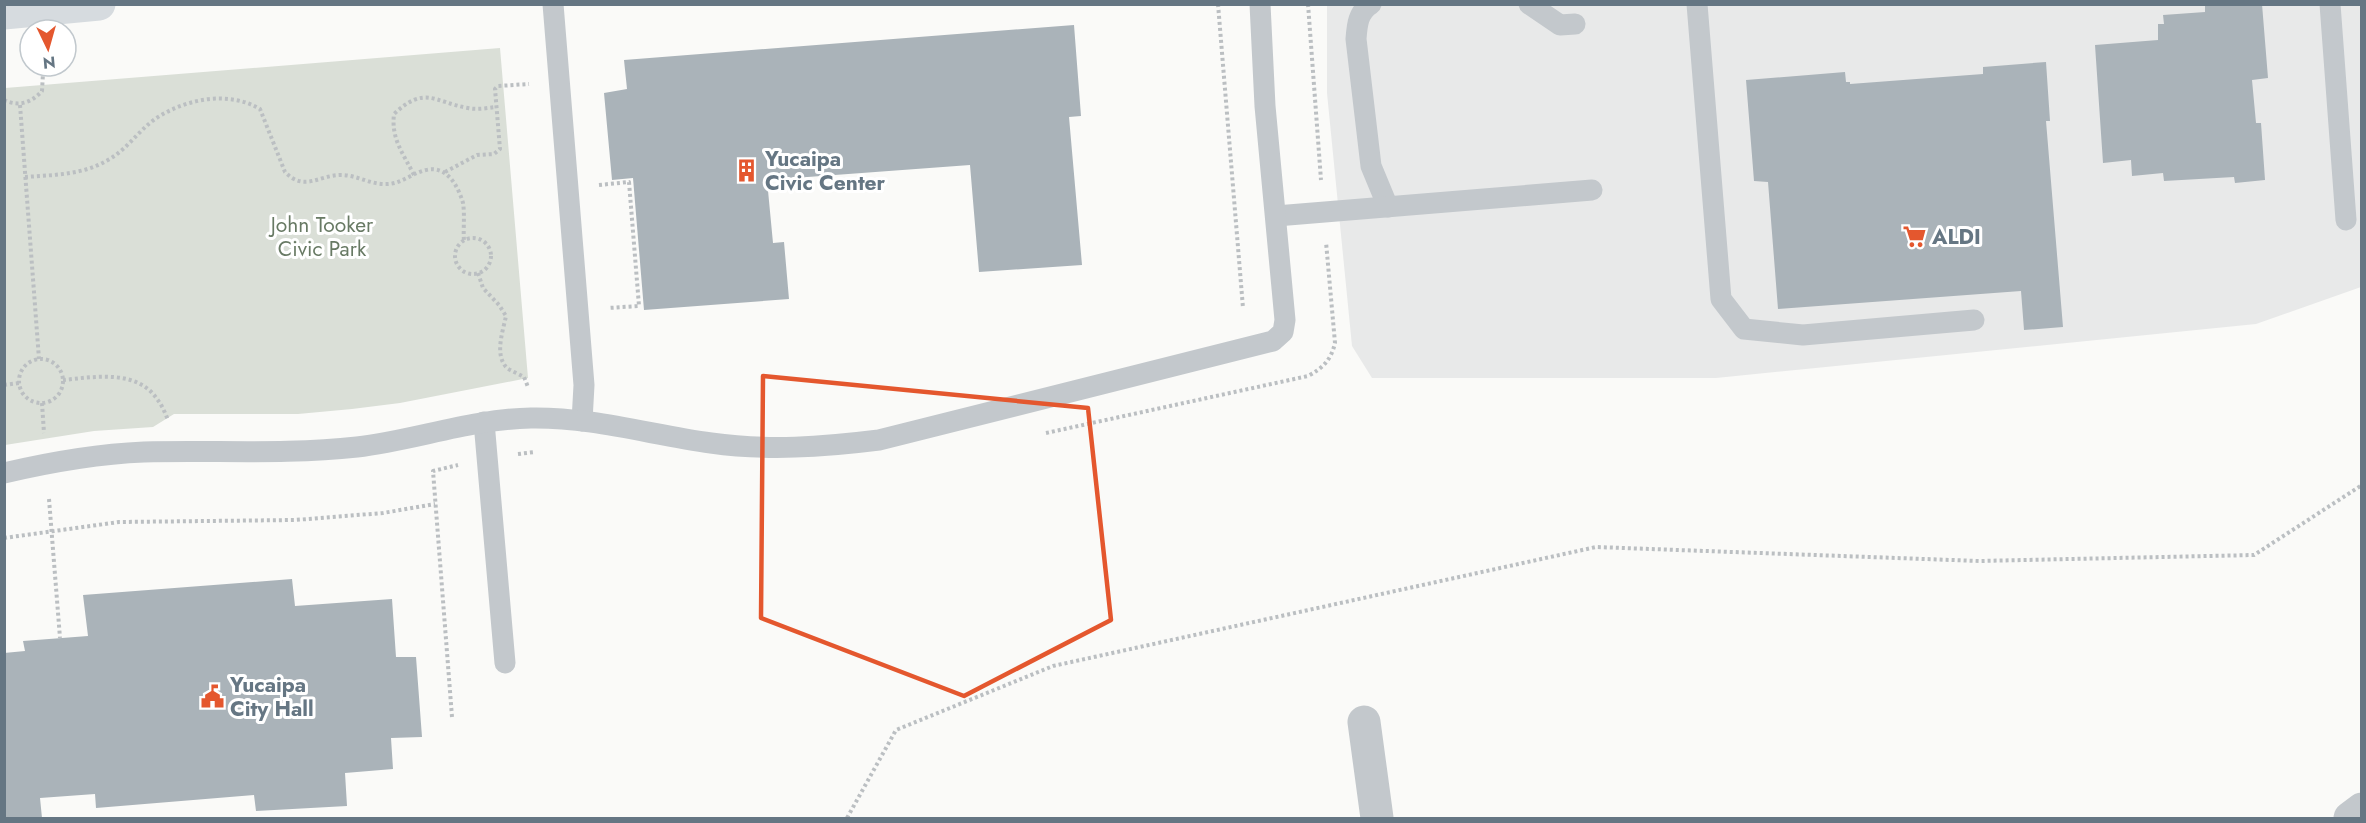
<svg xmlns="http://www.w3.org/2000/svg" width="2366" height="823" viewBox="0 0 2366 823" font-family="Jost,sans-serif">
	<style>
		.built { fill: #e8e9e9 }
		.green { fill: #dadfd7 }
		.building { fill: #aab3b9 }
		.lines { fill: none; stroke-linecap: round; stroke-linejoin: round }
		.path { stroke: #bbbfc2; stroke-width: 4; stroke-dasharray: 3 3; stroke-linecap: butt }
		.service { stroke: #c3c8cc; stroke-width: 21 }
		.minor { stroke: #c3c8cc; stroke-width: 33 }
		.secondary { stroke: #d6dbdf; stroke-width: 33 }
		.marked { fill: none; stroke: #e4572e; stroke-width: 4.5; stroke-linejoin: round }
		.labels { text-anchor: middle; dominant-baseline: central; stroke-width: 6; stroke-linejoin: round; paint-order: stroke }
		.poi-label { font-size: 21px; font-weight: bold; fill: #657683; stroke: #fff; text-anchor: start }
		.park-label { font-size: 21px; fill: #687a64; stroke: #fff }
	</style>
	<rect width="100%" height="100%" fill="#fafaf8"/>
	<path class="built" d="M1327,5h1034v282l-105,37 -540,54h-344l-20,-32 -25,-253z"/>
	<path class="green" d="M500,48l28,330 -128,25 -48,6 -54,5h-124l-21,13 -59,4 -89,14v-357z"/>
	<g class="building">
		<path d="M2231,4h31l6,74 -16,2 4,43h5l4,57 -30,3 -1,-6 -70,4 -1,-8 -31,3 -1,-16 -28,3 -8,-118 63,-5v-16h6l-1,-9 42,-3v-6z"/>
		<path d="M1074,25l7,91 -12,1 13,148 -103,7 -9,-107 -203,15 6,63 11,-1 5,57 -145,11 -11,-132 -21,2 -8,-87 23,-4 -3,-29z"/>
		<path d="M2046,62l4,59h-4l17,206 -39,3 -3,-39 -243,18 -10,-127 -14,-1 -8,-101 99,-8 1,10h4v2l133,-10v-7z"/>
		<path d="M292,579l3,27 97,-7 4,58h20l6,80 -31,1 2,31 -48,4 2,33 -91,5 -2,-16 -158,13 -1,-14 -55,4 2,20h-38v-165l21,-2 -2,-10 65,-5 -5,-41z"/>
	</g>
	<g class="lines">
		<g class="path">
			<path d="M1218,4l25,304"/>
			<path d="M1308,4l13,176"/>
			<path d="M4,100c15,7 27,3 38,-9l1,-18"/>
			<path d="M20,105l19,254"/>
			<path d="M445,172l32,-17 17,-1 6,-5 -5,-60 3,-3 31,-2"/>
			<path d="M414,175c-11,-22 -23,-36 -20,-61 31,-29 40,-12 74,-6 9,2 19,0 28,-1"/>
			<path d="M25,177c27,-2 57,-2 81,-16 20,-10 31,-29 49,-42 30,-20 73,-29 105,-10l25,63c19,20 34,3 56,3 16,0 30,10 46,9 14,0 25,-11 39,-14 21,-5 32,16 37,33 2,12 0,26 1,38"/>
			<path d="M599,185l30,-3 10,124 -31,2"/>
			<circle cx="473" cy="256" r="18"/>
			<path d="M478,273l5,15 16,17 7,11c-3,15 -12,39 1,52 4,3 12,6 17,9l4,10"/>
			<circle cx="41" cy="381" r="22"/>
			<path d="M63,380c31,-3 74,-11 94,19 5,6 8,14 11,21"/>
			<path d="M4,385l15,-2"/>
			<path d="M42,403l2,30"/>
			<path d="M1046,433l262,-57c15,-8 23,-16 27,-33l-9,-101"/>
			<path d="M518,454l17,-2"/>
			<path d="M49,499l11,139"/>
			<path d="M4,538l115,-16 176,-2 88,-7 52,-9"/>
			<path d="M452,717l-19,-246 25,-6"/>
			<path d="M847,818l49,-88 157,-64 543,-119 383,14 275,-6 108,-70"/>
		</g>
		<g class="service">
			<path d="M553,4l31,381 -2,36"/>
			<path d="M1371,4c-13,8 -14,21 -15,35l15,127 17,41"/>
			<path d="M1529,4l31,21 15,-1"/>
			<path d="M1697,4l24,295 23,30 59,6 171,-15"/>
			<path d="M2330,4l16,216"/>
			<path d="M1276,216l316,-26"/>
			<path d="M484,422l21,241"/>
			<path d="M4,473c47,-11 92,-19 140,-21 70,-2 142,3 213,-5 58,-7 115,-28 174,-29 61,-1 121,17 180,25 56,8 112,4 168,-3l394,-99 10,-9 2,-12 -20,-214 -5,-102"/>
		</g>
		<g class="minor">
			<path d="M1364,722l13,96"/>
			<path d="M2350,818l12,-9"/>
		</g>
		<path class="secondary" d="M4,13l95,-9"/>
	</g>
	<path class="marked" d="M763,376l325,32 23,212 -147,76 -203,-78z"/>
	<defs>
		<symbol id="building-bare" viewBox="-9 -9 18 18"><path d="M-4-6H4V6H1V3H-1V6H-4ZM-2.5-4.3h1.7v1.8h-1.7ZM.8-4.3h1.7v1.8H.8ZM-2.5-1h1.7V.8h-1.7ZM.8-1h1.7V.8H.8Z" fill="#e4572e" stroke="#fff" stroke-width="2.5" paint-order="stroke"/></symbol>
		<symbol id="supermarket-bare" viewBox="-9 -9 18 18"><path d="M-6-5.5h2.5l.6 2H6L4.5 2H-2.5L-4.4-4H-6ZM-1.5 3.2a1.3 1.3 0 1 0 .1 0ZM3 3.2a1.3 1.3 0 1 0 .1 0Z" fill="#e4572e" stroke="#fff" stroke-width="2.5" paint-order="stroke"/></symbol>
		<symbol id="civic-bare" viewBox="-9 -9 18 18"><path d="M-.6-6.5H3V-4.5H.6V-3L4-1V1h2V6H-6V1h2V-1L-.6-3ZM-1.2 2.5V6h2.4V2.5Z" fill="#e4572e" stroke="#fff" stroke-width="2.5" paint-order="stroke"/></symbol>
	</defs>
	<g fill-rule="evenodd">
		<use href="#building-bare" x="730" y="154" width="33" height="33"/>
		<use href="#supermarket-bare" x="1898" y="220" width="33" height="33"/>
		<use href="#civic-bare" x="196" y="680" width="33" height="33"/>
	</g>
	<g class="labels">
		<g class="poi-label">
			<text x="765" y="159">Yucaipa<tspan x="765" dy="24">Civic Center</tspan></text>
			<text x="1932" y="237">ALDI</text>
			<text x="230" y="685">Yucaipa<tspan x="230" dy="24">City Hall</tspan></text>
		</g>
		<g class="park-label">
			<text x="322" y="225">John Tooker<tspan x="322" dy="24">Civic Park</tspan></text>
		</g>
	</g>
	<rect width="2366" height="823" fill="none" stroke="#657683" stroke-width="12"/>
	<g transform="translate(48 48) rotate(175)"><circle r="28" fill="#ffffff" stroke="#c1c8cd" stroke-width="1.5"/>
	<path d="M0-4.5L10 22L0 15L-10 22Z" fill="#e4572e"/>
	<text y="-9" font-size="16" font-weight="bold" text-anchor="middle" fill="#657683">N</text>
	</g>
</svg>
